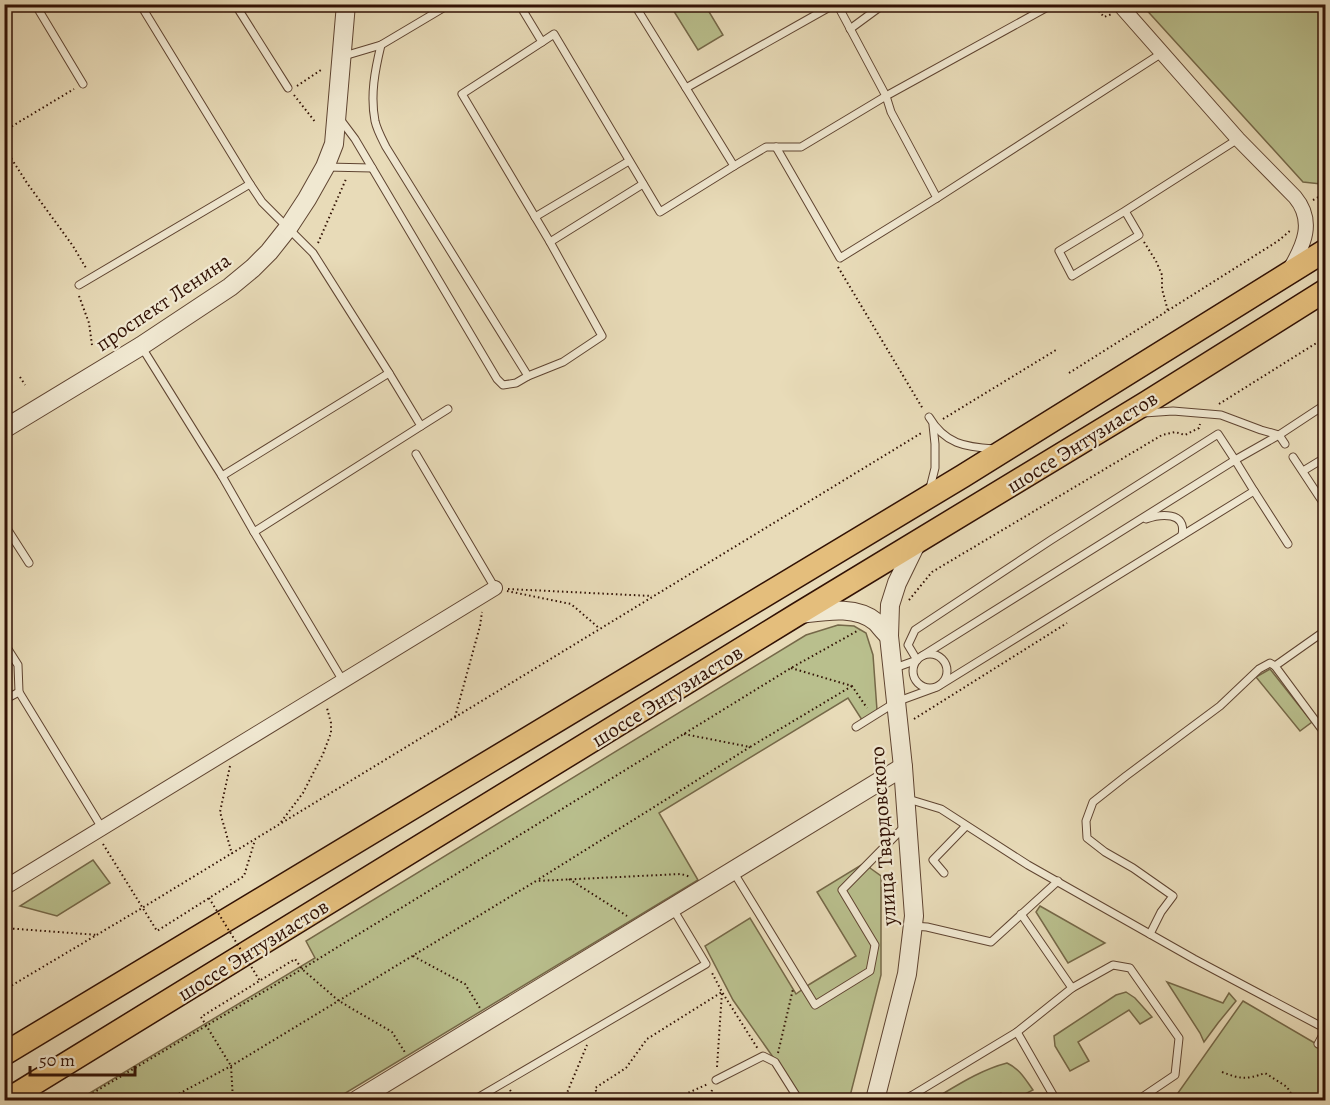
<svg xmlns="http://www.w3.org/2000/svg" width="1330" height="1105" viewBox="0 0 1330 1105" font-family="Alegreya,serif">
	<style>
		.green { fill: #b9bf8d; stroke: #756848; stroke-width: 1.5 }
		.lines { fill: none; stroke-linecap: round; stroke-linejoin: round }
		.service-casing { stroke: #5f4431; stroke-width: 9 }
		.minor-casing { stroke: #5f4431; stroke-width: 16 }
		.tertiary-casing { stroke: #5f4431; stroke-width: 20 }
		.trunk-casing { stroke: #311104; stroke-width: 25 }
		.path { stroke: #311104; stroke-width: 2; stroke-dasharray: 1.5 3; stroke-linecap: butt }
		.service { stroke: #f0e8d1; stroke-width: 7 }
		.minor { stroke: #f0e8d1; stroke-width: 14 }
		.tertiary { stroke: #f0e8d1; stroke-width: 18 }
		.trunk { stroke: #e4be7c; stroke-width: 22 }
		.path-bridge { stroke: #311104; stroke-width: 2; stroke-dasharray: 1.5 3; stroke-linecap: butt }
		.labels { text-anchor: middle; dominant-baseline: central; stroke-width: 4.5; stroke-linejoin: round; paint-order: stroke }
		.street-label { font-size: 21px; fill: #311104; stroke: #f0e8d1 }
	</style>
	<rect width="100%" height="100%" fill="#e8dbb8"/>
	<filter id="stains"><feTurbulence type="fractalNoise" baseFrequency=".00333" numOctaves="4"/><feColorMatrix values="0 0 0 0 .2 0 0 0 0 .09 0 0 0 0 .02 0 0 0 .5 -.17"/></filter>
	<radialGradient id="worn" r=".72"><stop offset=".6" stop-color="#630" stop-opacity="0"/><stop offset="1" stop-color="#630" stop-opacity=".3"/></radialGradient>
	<g class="green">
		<path d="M670,5h35l18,30 -25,15z"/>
		<path d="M1142,5h183v176l-4,3 -18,-2z"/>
		<path d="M838,625l16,1 12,7 7,22 4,55 -15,10 -14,-22 -189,115 39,67 -364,220h-256l237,-142 -9,-17 500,-306z"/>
		<path d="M1270,669l42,53 -12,9 -44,-54z"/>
		<path d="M871,856l-1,12 11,8v99l-32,125h-46l-70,-100 -28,-54 45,-28 46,76 14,-10 46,-28 -39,-64 51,-31z"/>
		<path d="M93,860l17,23 -53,33 -37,-10z"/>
		<path d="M1040,906l65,37 -37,20 -32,-51z"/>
		<path d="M1167,982l56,21 6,-10 7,8 -18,22 -14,19 -4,-9z"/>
		<path d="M1126,992l9,6 17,19 -12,7 -11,-14 -51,32 11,19 -19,10 -15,-25 -1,-10 62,-41z"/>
		<path d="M1243,1001l82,48v51h-152z"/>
		<path d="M1007,1063c13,6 18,16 26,27l-20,10h-2l-10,-7c-4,2 -9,6 -14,7 -10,3 -35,1 -43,-7 20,-12 40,-24 63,-30z"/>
	</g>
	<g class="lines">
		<defs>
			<g id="service">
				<path d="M35,4l48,80"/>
				<path d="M140,4l110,180 12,18 51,51 76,120 32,53 -167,106 89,149"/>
				<path d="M235,4l53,84"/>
				<path d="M634,4l52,84 149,-84"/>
				<path d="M837,4l49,92 167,-92"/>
				<path d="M850,29l34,-25"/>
				<path d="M542,42l12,-8 106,178 74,-46 -48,-78"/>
				<path d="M381,45c-6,25 -11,50 -6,76 2,9 7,18 11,26l142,229 35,-14 39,-26 -52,-94 -88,-148 80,-52 -23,-38"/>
				<path d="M344,56l37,-11 69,-41"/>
				<path d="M340,119l15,20 142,240 6,6 13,-2 12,-7"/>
				<path d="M776,147l64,111 97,-60 225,-145"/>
				<path d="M734,166l32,-19h35l85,-51 5,16 46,86"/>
				<path d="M326,167l46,1"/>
				<path d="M1125,211l-66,40 13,25 67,-41 -14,-24 113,-72"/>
				<path d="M535,217l94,-56"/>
				<path d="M550,242l93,-58"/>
				<path d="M79,285l171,-101"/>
				<path d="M141,346l81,130 167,-103"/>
				<path d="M1144,413l29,-2 48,4 40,15 18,5 47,-31"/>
				<path d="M929,417c16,27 36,30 65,32"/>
				<path d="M421,426l27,-17"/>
				<path d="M416,454l79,134"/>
				<path d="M1293,457l33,50"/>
				<path d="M1303,471l23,-14"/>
				<path d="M222,476l32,56"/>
				<path d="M930,488l5,-20v-24l-2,-19"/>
				<path d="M1254,491l34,53"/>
				<path d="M1146,519c14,-5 41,-8 36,16"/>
				<path d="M4,524l25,39"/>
				<path d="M1326,630l-51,36 51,69"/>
				<path d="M4,643l14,22 1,27 83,136"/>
				<circle cx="930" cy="671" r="17"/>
				<path d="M892,669l25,-9 -9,-15 7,-15 136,-90 167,-106 17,26 44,-25 6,9"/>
				<path d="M4,700l15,-8"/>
				<path d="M856,727l40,-25 41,-15 317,-196 -19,-31 -313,196"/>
				<path d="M908,799l33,10 87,56 166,94 132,70"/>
				<path d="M734,873l81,132 55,-34 5,-26 -33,-55 63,-64"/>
				<path d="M944,873l-11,-13 33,-34"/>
				<path d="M1021,914l51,74"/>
				<path d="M913,926l14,1 64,15 67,-61"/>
				<path d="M1150,934l11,-22 12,-16 -40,-28 -28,-16 -18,-14 -1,-17 7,-19 33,-26 94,-70 39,-37 11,-6 5,3"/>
				<path d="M1017,1032l39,68"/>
				<path d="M1318,1044l8,-15"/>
				<path d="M716,1080l47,-24 12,6 24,38"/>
				<path d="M911,1096l106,-64 55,-44 41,-23 17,3 49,70 -4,37 -37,25"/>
				<path d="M474,1100l232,-136 -33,-55"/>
				<path d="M901,1100l10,-4v2"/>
			</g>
			<g id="minor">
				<path d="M1119,4l119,135 57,58c20,24 9,48 -5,72"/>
				<path d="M4,888l491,-300"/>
			</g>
			<g id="tertiary">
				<path d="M4,429l137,-83 89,-59 23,-19 16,-16 19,-24 19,-29 18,-32 9,-23 12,-140"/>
				<path d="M801,614c24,-3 55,-9 75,8 4,4 8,10 13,14"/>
				<path d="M357,1100l546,-333"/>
				<path d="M875,1100l32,-126 7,-58 -11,-149 -14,-131 1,-31 7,-22 19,-39"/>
			</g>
			<g id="trunk">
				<path d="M4,1054l959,-578 363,-226"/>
				<path d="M7,1100l791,-486 348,-211 180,-113"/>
			</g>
		</defs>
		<use href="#service" class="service-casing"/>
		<use href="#minor" class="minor-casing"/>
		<use href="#tertiary" class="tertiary-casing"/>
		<use href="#trunk" class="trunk-casing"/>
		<g class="path">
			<path d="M1093,4l11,13 8,-3"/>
			<path d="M297,86l24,-16"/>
			<path d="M294,95l22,28"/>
			<path d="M4,131l70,-42"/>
			<path d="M4,147l23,36 46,63 13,22"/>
			<path d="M1313,200l13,-7"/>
			<path d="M1144,242l12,19 6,14v14l6,22"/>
			<path d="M318,243l28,-64"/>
			<path d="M838,267l85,142"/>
			<path d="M79,296l10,27 3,22"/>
			<path d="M1069,373l209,-132 13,-11"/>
			<path d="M20,377l5,8"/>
			<path d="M1219,404l107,-67"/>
			<path d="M943,419l113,-69"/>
			<path d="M4,448l2,2"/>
			<path d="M508,589l144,7"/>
			<path d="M507,591l64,13 28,24"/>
			<path d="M909,600l23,-28 230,-137 13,-3 10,3 14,-7 1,-4"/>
			<path d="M791,668l61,18 15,22"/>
			<path d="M455,717l25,-91 2,-14"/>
			<path d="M914,719l153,-96"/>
			<path d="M684,734l66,13 102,-61"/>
			<path d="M230,766l-10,46 12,42"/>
			<path d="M281,822l22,-29 20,-39 8,-21v-10l-4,-15"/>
			<path d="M103,844l54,87 87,-55 11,-36"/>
			<path d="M539,879l211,-132"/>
			<path d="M569,879l58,37"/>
			<path d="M4,928l94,7"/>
			<path d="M413,956l52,28 15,24"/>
			<path d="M4,990l138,-82 781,-476"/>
			<path d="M778,1053l15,-64"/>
			<path d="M717,1067l5,-75 36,57"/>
			<path d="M1222,1072c18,7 24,8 43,1l22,14 8,13"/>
			<path d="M510,1090l6,10"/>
			<path d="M683,1097l24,2"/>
			<path d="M81,1100l221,-131 489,-301 68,-38"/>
			<path d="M167,1100l64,-34 305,-185 145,-7 10,3"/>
			<path d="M233,1100l-2,-34 -30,-49 94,-58 7,10 37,32 53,31 14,22"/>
			<path d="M564,1100l23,-55"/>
			<path d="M599,1100l-4,-12 31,-20 21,-29 75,-47 -11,-21"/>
			<path d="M672,1100l36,-16"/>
			<path d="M709,1100l3,-10"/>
		</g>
		<use href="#service" class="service"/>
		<use href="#minor" class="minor"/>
		<use href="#tertiary" class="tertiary"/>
		<use href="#trunk" class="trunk"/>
		<path class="path-bridge" d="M209,898l51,83"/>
	</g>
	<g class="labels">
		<g class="street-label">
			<text transform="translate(163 302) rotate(-34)">проспект Ленина</text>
			<text transform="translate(1082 442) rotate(-32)">шоссе Энтузиастов</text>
			<text transform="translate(667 696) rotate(-32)">шоссе Энтузиастов</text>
			<text transform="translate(883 836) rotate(-94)">улица Твардовского</text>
			<text transform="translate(253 950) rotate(-32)">шоссе Энтузиастов</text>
		</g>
	</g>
	<rect width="1330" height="1105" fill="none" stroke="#e8dbb8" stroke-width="24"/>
	<rect x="6" y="6" width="1318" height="1093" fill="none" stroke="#311104" stroke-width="3"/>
	<rect x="12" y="12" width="1306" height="1081" fill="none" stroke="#311104" stroke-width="1.5"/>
	<path d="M30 1066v9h105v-9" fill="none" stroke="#311104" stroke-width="3"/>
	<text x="39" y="1066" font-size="18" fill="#311104" stroke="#f0e8d1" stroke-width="4.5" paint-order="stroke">50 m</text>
	<rect width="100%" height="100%" filter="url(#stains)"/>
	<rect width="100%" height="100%" fill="url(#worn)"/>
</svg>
